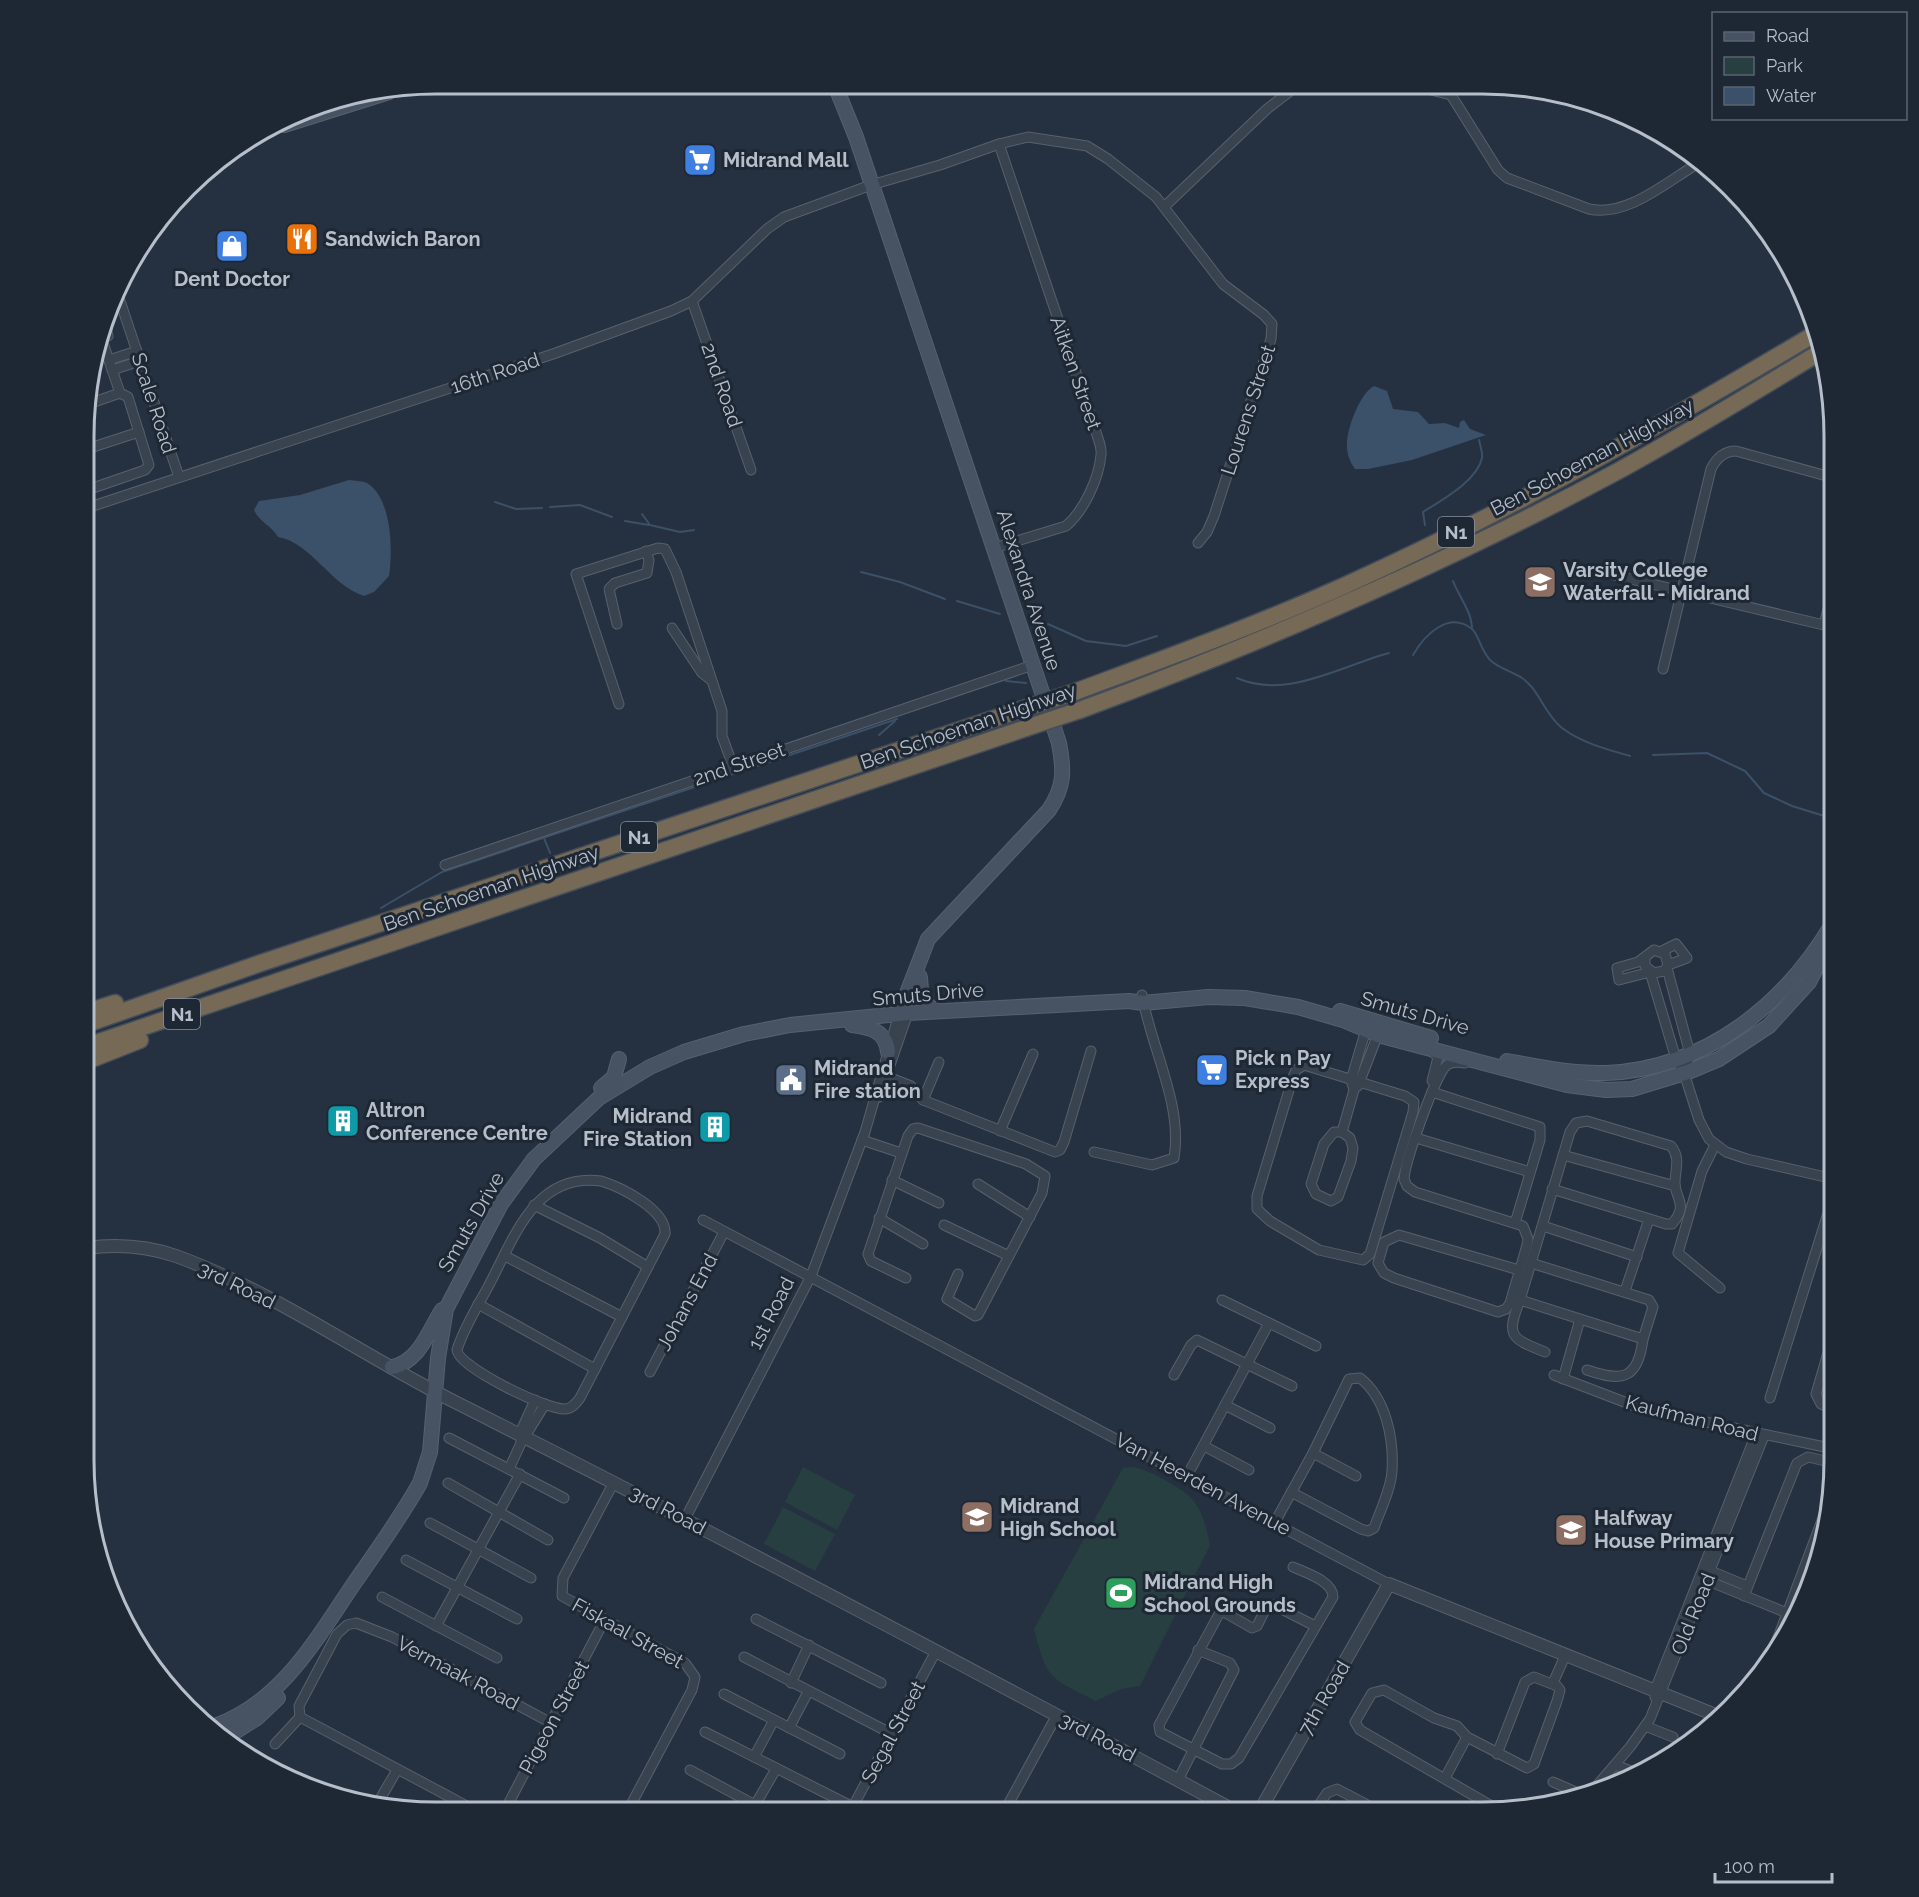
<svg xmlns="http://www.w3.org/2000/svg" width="1919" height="1897" viewBox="0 0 1919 1897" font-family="Raleway,sans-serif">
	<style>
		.green { fill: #273f41 }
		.water { fill: #3b5069 }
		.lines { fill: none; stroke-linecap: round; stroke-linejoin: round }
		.stream { stroke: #3b5069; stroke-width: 2 }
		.minor-casing { stroke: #57616d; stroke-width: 11 }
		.tertiary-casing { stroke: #57616d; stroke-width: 14 }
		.secondary-casing { stroke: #57616d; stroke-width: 16 }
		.motorway-casing { stroke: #444e5a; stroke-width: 19 }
		.minor { stroke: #394350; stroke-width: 9 }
		.tertiary { stroke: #394350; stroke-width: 12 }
		.secondary { stroke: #475263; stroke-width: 14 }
		.motorway { stroke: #766956; stroke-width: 16 }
		.motorway-bridge-casing { stroke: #444e5a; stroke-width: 19; stroke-linecap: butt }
		.motorway-bridge { stroke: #766956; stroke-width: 16 }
		.labels { text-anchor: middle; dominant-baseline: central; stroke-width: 6; stroke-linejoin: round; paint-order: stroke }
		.shield { fill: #1e2835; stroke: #88919d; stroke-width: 1.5 }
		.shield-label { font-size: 18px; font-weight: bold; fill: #b6beca }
		.poi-label { font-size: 20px; font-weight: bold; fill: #b6beca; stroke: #1e2835; text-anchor: start }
		.street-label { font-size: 20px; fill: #b6beca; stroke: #1e2835 }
		.rim { fill: none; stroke: #b6beca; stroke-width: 3 }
	</style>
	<rect width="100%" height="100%" fill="#253140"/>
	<g class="green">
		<path d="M803,1467l52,28 -18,35 -52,-28z"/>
		<path d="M1133,1467c14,2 52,22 61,34 9,12 13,29 16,44l-70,141 -19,3 -25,12c-45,-23 -49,-20 -62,-72l89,-161z"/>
		<path d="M783,1507l52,27 -20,37 -51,-27z"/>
	</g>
	<g class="water">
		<path d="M1374,386l13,5 6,18 25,3 11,12 16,-1 14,5 1,-6 4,-2 6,9 16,6 -74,25 -44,9h-13c-5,-7 -8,-14 -8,-23 -1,-16 13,-53 27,-60z"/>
		<path d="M349,480c6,1 14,1 18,3 25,15 26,68 22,93l-15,16 -10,4c-34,-11 -52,-53 -86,-59 -7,-12 -18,-14 -24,-27l5,-9 41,-6z"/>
	</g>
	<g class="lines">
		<g class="stream">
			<path d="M495,502l21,7 26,-1"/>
			<path d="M550,507l30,-2 32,12"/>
			<path d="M642,514l8,11 30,7 14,-2"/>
			<path d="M625,521l24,4"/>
			<path d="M1425,525l-2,-13c19,-12 54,-31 59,-54 1,-5 -2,-13 -3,-18"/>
			<path d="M861,572l39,10 45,17"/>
			<path d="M1453,581c6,16 19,31 19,48"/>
			<path d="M957,601l43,13"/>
			<path d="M1048,624l38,17 40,5 31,-10"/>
			<path d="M1413,655c11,-19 35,-45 59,-26 7,6 8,20 18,31 10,9 21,11 32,18 16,10 23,37 40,50 20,15 44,21 68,28"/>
			<path d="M1237,678c49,22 104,-12 152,-25"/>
			<path d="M1006,681l20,2"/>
			<path d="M879,735l16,-14"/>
			<path d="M1653,755l54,-2 38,18 19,22 28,13 42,13"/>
			<path d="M544,838l6,15"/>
			<path d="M381,908l61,-36 455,-153"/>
		</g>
		<defs>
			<g id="minor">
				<path d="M1419,87l32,8"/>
				<path d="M1446,87l52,83 9,8 82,31c38,8 76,-26 108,-45"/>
				<path d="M1164,207l103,-98 30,-23"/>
				<path d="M118,295l61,182"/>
				<path d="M692,301l59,169"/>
				<path d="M106,327l2,9 -6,4 18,53"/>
				<path d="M109,360l28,-9"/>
				<path d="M112,370l28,-9"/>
				<path d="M90,448l49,-16"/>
				<path d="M90,489l55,-19 4,-5 -21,-68 -8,-4 -29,10"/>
				<path d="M90,507l463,-153 118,-43 21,-10 75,-72 17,-12 87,-32 69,-20 59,-21 29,-7 59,9 21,13 48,38 67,87 41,31 8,9 -1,15 -57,177 -7,16 -9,11"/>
				<path d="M994,548l72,-22c18,-15 33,-48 35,-71 1,-8 -3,-16 -5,-23l-97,-288"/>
				<path d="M1614,575l210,50 10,-40"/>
				<path d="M617,624l-8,-35 6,-6 32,-10 2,-13 -3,-9"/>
				<path d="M672,628l30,45 9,7"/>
				<path d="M1663,669l48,-200c5,-10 13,-18 25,-18l98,27"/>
				<path d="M619,704l-43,-130 82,-26 7,1 11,23 46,139v25l11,30"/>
				<path d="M445,865l588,-200"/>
				<path d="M1662,951l14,-7 11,14 -19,7"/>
				<path d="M1645,958v8l9,7 10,-2 4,-6 -3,-11 -11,-4 -16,12 -21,6 2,12 31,-8 26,87 8,14 15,47 10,19 17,13 21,7 87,20"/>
				<path d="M1667,968l23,86 -6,19"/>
				<path d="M1432,1051l6,6 -6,24"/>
				<path d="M1465,1063c-6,-1 -13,-2 -18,2 -11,7 -42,97 -43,114l3,7 8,6 108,34 5,13 -1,6 -17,58 -4,6 -8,3 -104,-34 -10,-5 -6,-10 6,-21 15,-7 120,35"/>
				<path d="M1304,1065l101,31 9,6 -1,10 -43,142 -7,6 -44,-10 -49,-29 -13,-12v-13l36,-119 3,-7z"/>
				<path d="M880,1074l31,12 12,14 132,52 5,-2 4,-8 27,-91"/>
				<path d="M1358,1086l22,-57"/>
				<path d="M1432,1092l108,35v13l-25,83"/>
				<path d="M879,1097l29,-84"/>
				<path d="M923,1100l16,-38"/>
				<path d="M1000,1131l33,-77"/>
				<path d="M1334,1132h8l8,6 3,10 -2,13 -13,36 -7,4 -15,-7 -5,-10 13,-40z"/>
				<path d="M1342,1132l12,-42 -3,-10 16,-54"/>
				<path d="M1416,1138l114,34"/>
				<path d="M862,1140l39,13"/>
				<path d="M1715,1145l-13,26 -24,82 42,35"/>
				<path d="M1094,1152l58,13 22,-7c9,-54 -23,-110 -32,-163"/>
				<path d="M1563,1155l112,31"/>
				<path d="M892,1180l47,23"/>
				<path d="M601,1181c20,6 66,29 64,53l-85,164c-4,5 -7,10 -14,11 -18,2 -108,-42 -109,-59 7,-23 21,-44 32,-65 25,-47 46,-113 112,-104z"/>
				<path d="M978,1184l52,33"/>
				<path d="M534,1205l66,33 48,29"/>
				<path d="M879,1218l44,26"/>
				<path d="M703,1220l686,364"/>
				<path d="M944,1225l65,31"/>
				<path d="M1543,1226l94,31"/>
				<path d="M505,1256l117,61"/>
				<path d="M1531,1263l118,37 4,7 -10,32"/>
				<path d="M906,1278l-35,-17 -3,-7 40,-118 5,-7 5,-1 108,36 19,12 -3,17 -64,122 -3,1 -28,-17 11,-25"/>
				<path d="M1625,1291l24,-72"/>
				<path d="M1222,1300l94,46"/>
				<path d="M1520,1300l50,-168 6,-9 11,-2 84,25c10,12 4,24 4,37 0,16 14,21 -3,41h-6l-114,-35"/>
				<path d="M478,1304l117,65"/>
				<path d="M1834,1332l-18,62 5,10 13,5"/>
				<path d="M1545,1352c-35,-14 -39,-16 -25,-52l123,39c-5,41 -21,43 -56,31"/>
				<path d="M650,1372l74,-140"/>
				<path d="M1174,1375l17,-30 6,-5 95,46"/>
				<path d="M1554,1375l86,33 194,41"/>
				<path d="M1563,1379l17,-60"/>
				<path d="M1770,1398l64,-204"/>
				<path d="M1225,1405l45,23"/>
				<path d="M449,1438l115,60"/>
				<path d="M521,1441l-1,-8 15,-33"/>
				<path d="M1204,1446l45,24"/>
				<path d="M1313,1453l43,23"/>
				<path d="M509,1469l12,-26 24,-39"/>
				<path d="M1187,1476l82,-153"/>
				<path d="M614,1482l-51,96 -1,18 123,67 10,14 -3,13 -65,122"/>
				<path d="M448,1483l100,57"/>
				<path d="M685,1519l126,-243 54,-144 34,-118"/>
				<path d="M1275,1522l38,-69 36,-74 11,-1c26,20 34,61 32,93 -1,18 -12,40 -18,57l-6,3 -7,-2 -70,-37"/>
				<path d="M430,1523l101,55"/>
				<path d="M406,1560l111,59"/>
				<path d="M1293,1567c13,6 40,14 40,30l-94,161 -8,6h-9l-62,-32 -1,-7 60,-111 5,-2 28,16 5,-2 9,-18 8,-3 41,21"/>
				<path d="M1706,1569l41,17"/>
				<path d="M1701,1578l86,35"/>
				<path d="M1744,1596l53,-133 11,-6 26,6"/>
				<path d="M382,1597l115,61"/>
				<path d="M756,1619l125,64"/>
				<path d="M436,1626l84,-152"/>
				<path d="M1771,1656l62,-165"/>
				<path d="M744,1657l148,77"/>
				<path d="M791,1683l18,-38"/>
				<path d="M1553,1683l12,-27"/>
				<path d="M724,1694l116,60"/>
				<path d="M1655,1697v-7l101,-256"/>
				<path d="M300,1717l-1,-11 38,-72 10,-9 9,-2 36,14 159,86"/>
				<path d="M300,1717l178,95"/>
				<path d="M1645,1726l28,11"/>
				<path d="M789,1728l19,-36"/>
				<path d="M705,1732l148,75"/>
				<path d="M275,1744l25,-27"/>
				<path d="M1497,1754l28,-72 9,-5 23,9 3,4 -3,11 -23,63 -7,4 -60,-31 -10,-11 -23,-8 -50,-28 -12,3 -17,29 5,8 142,82"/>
				<path d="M754,1757l20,-37"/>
				<path d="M1615,1765l21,8"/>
				<path d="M690,1770l65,35"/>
				<path d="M1445,1778l22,-41"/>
				<path d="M1178,1780l56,-110 -4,-7 -32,-13"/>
				<path d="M1553,1782l32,14"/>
				<path d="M1588,1796l42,-49 20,-28 114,-283"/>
				<path d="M376,1806l21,-36"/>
				<path d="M504,1812l100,-191"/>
				<path d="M645,1812l6,-3 12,3"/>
				<path d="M769,1812l-14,-7 21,-36"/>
				<path d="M850,1812l86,-161"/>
				<path d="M1004,1812l53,-97"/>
				<path d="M1314,1812l13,-19 10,-4 44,23"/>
			</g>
			<g id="tertiary">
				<path d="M86,1248c30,-4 61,-2 90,8 99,36 187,100 281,147 262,132 522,270 780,409"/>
				<path d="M1259,1812l130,-228 329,132"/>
			</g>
			<g id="secondary">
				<path d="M835,85l21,52 203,606c5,27 6,43 -10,67l-121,129 -29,75"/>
				<path d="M284,125l105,-33"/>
				<path d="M920,977c1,16 1,27 17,34"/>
				<path d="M1340,1011l91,27"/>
				<path d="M852,1025c18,2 34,6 36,27"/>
				<path d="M1507,1061c32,6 65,13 99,12 100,-4 180,-69 228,-152"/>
				<path d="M601,1088l13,-11 5,-18"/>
				<path d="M392,1367c27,-5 36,-35 50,-57"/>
				<path d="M215,1726c68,-25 101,-87 140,-144 23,-33 46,-65 65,-99l10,-31 8,-94 8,-49 55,-105 33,-45 65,-61 51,-31 34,-15 60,-18 46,-9 118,-12 221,-12 14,2 65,-6 37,1 53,9 45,13 35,15 189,50 39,5 26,-1 56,-17 31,-13 50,-33 40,-44 25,-49"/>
				<path d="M227,1737l30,-19 21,-20"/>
			</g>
			<g id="motorway">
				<path d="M1075,692c91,-34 182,-67 271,-107 163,-74 318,-161 472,-253"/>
				<path d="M1080,710c184,-68 365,-146 538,-239 70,-38 136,-79 204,-120"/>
				<path d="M87,1012l28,-9"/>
				<path d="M87,1024l171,-60 762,-254"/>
				<path d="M87,1046l939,-318"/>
				<path d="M87,1061l53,-21"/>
			</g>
		</defs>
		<use href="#minor" class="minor-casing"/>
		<use href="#tertiary" class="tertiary-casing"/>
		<use href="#secondary" class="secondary-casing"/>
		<use href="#motorway" class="motorway-casing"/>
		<use href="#minor" class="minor"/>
		<use href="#tertiary" class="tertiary"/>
		<use href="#secondary" class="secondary"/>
		<use href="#motorway" class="motorway"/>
		<defs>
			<g id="motorway-bridge">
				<path d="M1020,710l55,-18"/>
				<path d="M1026,728l54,-18"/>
			</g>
		</defs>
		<use href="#motorway-bridge" class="motorway-bridge-casing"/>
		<use href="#motorway-bridge" class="motorway-bridge"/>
	</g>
	<defs>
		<symbol id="supermarket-square" viewBox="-11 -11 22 22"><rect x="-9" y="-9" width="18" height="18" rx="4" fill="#3f7fe0" stroke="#1e2835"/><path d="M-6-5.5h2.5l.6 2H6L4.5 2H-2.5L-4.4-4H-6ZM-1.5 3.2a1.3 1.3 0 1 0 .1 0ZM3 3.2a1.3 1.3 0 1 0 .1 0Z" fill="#fff"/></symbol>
		<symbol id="restaurant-square" viewBox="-11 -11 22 22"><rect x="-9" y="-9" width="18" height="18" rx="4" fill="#e8710a" stroke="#1e2835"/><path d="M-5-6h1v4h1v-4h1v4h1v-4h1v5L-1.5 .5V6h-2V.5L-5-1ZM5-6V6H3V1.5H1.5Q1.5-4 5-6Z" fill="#fff"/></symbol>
		<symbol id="shop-square" viewBox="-11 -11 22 22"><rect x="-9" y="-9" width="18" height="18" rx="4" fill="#3f7fe0" stroke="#1e2835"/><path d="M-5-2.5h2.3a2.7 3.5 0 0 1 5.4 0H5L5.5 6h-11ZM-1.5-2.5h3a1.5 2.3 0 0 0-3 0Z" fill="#fff"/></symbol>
		<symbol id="university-square" viewBox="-11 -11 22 22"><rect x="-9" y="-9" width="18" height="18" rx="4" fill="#8d6e63" stroke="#1e2835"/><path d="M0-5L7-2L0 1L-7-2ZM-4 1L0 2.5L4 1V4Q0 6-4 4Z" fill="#fff"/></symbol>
		<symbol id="civic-square" viewBox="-11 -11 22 22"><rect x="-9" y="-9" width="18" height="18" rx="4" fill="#5c6f8a" stroke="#1e2835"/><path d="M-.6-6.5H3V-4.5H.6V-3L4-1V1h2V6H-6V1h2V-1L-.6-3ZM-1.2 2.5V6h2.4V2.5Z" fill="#fff"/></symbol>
		<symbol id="building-square" viewBox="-11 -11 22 22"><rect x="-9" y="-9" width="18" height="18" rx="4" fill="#0f9aa8" stroke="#1e2835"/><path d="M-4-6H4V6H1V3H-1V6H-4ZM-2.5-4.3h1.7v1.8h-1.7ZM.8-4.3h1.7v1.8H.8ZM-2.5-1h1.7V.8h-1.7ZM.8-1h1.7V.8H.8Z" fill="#fff"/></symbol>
		<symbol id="school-square" viewBox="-11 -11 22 22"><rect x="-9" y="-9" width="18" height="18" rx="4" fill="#8d6e63" stroke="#1e2835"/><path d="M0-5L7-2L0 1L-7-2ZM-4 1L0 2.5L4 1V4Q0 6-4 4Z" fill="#fff"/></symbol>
		<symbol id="stadium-square" viewBox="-11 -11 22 22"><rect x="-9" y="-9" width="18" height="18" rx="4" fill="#2e9e5b" stroke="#1e2835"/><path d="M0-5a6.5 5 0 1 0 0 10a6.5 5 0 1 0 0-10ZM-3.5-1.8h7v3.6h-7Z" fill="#fff"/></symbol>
	</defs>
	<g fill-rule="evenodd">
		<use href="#supermarket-square" x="681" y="141" width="38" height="38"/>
		<use href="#restaurant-square" x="283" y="220" width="38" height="38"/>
		<use href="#shop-square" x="213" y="227" width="38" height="38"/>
		<use href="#university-square" x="1521" y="563" width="38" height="38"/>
		<use href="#supermarket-square" x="1193" y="1051" width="38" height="38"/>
		<use href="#civic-square" x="772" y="1061" width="38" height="38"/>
		<use href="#building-square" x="324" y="1102" width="38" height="38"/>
		<use href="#building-square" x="696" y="1108" width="38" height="38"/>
		<use href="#school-square" x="958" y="1498" width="38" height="38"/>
		<use href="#school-square" x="1552" y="1511" width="38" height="38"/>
		<use href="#stadium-square" x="1102" y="1574" width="38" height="38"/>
	</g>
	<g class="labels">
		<g class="shield">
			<rect x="1438" y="517" width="36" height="30" rx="4.5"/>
			<rect x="621" y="822" width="36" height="30" rx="4.5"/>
			<rect x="164" y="999" width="36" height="30" rx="4.5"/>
		</g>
		<g class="shield-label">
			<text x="1456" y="532">N1</text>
			<text x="639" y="837">N1</text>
			<text x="182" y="1014">N1</text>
		</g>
		<g class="poi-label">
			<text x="723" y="160">Midrand Mall</text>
			<text x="325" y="239">Sandwich Baron</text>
			<text x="232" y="279" text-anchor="middle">Dent Doctor</text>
			<text x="1563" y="570">Varsity College<tspan x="1563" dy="23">Waterfall - Midrand</tspan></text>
			<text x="1235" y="1058">Pick n Pay<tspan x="1235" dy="23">Express</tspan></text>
			<text x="814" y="1068">Midrand<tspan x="814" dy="23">Fire station</tspan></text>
			<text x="366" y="1110">Altron<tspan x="366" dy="23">Conference Centre</tspan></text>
			<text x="692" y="1116" text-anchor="end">Midrand<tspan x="692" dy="23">Fire Station</tspan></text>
			<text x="1000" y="1506">Midrand<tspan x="1000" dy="23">High School</tspan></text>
			<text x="1594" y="1518">Halfway<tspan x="1594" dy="23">House Primary</tspan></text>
			<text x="1144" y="1582">Midrand High<tspan x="1144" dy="23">School Grounds</tspan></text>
		</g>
		<g class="street-label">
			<text transform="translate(495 373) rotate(-18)">16th Road</text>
			<text transform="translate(1076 373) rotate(71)">Aitken Street</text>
			<text transform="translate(722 385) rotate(71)">2nd Road</text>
			<text transform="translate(154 403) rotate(72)">Scale Road</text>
			<text transform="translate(1248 410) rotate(-72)">Lourens Street</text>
			<text transform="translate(1592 457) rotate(-28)">Ben Schoeman Highway</text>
			<text transform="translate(1029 590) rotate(72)">Alexandra Avenue</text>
			<text transform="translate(968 726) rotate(-19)">Ben Schoeman Highway</text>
			<text transform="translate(739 764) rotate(-19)">2nd Street</text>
			<text transform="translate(491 888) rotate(-19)">Ben Schoeman Highway</text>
			<text transform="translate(928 994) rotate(-5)">Smuts Drive</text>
			<text transform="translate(1415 1013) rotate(16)">Smuts Drive</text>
			<text transform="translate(471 1222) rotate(-60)">Smuts Drive</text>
			<text transform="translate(237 1285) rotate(26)">3rd Road</text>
			<text transform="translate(687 1302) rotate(-62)">Johans End</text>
			<text transform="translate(771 1313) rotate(-63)">1st Road</text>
			<text transform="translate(1692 1418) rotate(14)">Kaufman Road</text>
			<text transform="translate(1203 1484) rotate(28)">Van Heerden Avenue</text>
			<text transform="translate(668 1510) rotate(28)">3rd Road</text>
			<text transform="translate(1693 1614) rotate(-68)">Old Road</text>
			<text transform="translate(628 1633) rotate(29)">Fiskaal Street</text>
			<text transform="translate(458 1673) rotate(28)">Vermaak Road</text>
			<text transform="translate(1324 1698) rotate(-60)">7th Road</text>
			<text transform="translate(554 1717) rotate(-62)">Pigeon Street</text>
			<text transform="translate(893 1732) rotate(-62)">Segal Street</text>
			<text transform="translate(1098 1737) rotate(28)">3rd Road</text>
		</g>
	</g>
	<path d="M0 0H1919V1897H0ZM436 94H1482A342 342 0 0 1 1824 436V1460A342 342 0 0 1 1482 1802H436A342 342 0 0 1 94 1460V436A342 342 0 0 1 436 94Z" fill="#1e2835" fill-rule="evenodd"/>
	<path class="rim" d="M436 94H1482A342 342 0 0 1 1824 436V1460A342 342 0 0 1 1482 1802H436A342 342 0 0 1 94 1460V436A342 342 0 0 1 436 94Z"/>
	<rect x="1712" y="12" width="195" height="108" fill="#1e2835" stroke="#5b6471" stroke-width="1.5"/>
	<rect x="1724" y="32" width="30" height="9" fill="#475263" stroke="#5b6471" stroke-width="1.5"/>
	<text x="1766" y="42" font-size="18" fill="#b6beca">Road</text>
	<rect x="1724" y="57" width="30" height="18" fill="#273f41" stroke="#5b6471" stroke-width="1.5"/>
	<text x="1766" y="72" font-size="18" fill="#b6beca">Park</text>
	<rect x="1724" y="87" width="30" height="18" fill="#3b5069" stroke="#5b6471" stroke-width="1.5"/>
	<text x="1766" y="102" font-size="18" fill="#b6beca">Water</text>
	<path d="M1715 1873v9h117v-9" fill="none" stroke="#b6beca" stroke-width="3"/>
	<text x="1724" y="1873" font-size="18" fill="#b6beca" stroke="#1e2835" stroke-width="4.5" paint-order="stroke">100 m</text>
</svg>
